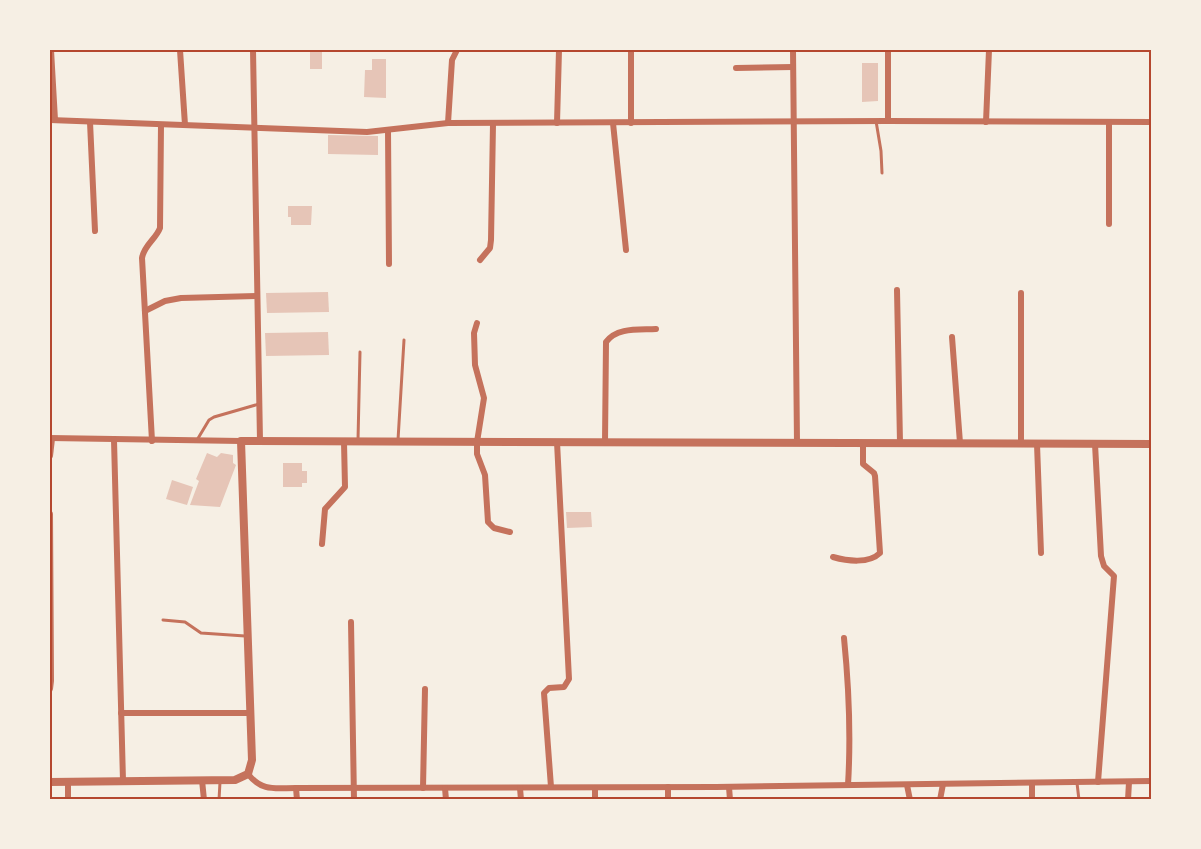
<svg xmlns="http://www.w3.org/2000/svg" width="1201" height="849" viewBox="0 0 1201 849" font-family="Overpass,sans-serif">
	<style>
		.building { fill: #e6c5b7 }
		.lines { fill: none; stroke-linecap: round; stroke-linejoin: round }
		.service { stroke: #c5725c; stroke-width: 3 }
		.minor { stroke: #c5725c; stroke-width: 6 }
		.tertiary { stroke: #c5725c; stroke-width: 8 }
		.neatline { fill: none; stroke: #b5482f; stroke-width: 2 }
	</style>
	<rect width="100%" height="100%" fill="#f6efe4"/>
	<g class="building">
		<rect x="310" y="50" width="12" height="19"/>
		<path d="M372,59h14v39l-22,-1 1,-27h7z"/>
		<path d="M862,63h16v38l-16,1z"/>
		<path d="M328,135l50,1v19l-50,-1z"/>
		<path d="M288,206h24l-1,19h-20v-8h-3z"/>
		<path d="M328,292l1,20 -62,1 -1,-20z"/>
		<path d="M328,332l1,23 -63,1 -1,-23z"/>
		<path d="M207,453l10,4 4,-4 12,2v8l3,2 -16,42 -30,-2 9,-24 -3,-2z"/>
		<path d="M283,463h19v8h5v12h-5v4h-19z"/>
		<path d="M172,480l21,7 -6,18 -21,-6z"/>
		<path d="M566,512h25l1,15 -25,1z"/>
	</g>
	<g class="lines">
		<g class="service">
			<path d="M876,121l5,30 1,22"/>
			<path d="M197,440l12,-20 5,-3 45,-13"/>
			<path d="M358,440l2,-88"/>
			<path d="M398,440l6,-100"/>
			<path d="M163,620l22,2 16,11 44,3"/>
			<path d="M1077,783l2,17"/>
			<path d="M219,800l1,-18"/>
		</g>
		<g class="minor">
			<path d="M51,50l4,70"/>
			<path d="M180,50l5,75"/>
			<path d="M253,50l7,391"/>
			<path d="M631,50v73"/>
			<path d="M793,50l4,393"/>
			<path d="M736,68l57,-1"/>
			<path d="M50,120l317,12 81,-9 440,-2 264,1"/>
			<path d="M888,121v-71"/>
			<path d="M90,122l5,109"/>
			<path d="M986,122l3,-72"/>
			<path d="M448,123l4,-63 5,-10"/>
			<path d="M557,123l2,-73"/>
			<path d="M613,123l13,127"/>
			<path d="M388,130l1,134"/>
			<path d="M1109,224v-102"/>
			<path d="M480,260l10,-12 1,-8 2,-116"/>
			<path d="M897,290l3,153"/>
			<path d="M1021,293v151"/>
			<path d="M145,311l20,-10 16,-3 76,-2"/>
			<path d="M477,323l-3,10 1,32 9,33 -7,44v12l8,21 3,47 6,6 16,4"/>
			<path d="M952,337l8,106"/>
			<path d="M50,438l191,3"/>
			<path d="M114,440l9,341"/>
			<path d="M152,441l-10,-183c2,-13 14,-19 18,-30l1,-103"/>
			<path d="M605,442l1,-100c11,-15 33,-12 50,-13"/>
			<path d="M1037,444l4,109"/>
			<path d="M1095,444l6,112 3,10 10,10 -16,206"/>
			<path d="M50,456l2,-17"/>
			<path d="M50,514l1,167 -1,8"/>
			<path d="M322,544l3,-35 20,-22 -1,-45"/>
			<path d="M833,557c14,4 36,7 47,-4l-5,-77 -1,-3 -11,-9v-21"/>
			<path d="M351,622l3,178"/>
			<path d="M844,638c5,50 7,98 4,147"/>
			<path d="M121,713h129"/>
			<path d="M248,774c14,18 27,14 48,14l420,-1 436,-6"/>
			<path d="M202,780l2,20"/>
			<path d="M68,781v19"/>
			<path d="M907,785l3,15"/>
			<path d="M551,787l-7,-94 5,-5 15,-1 5,-8 -12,-237"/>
			<path d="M729,787l1,13"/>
			<path d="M296,788l1,12"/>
			<path d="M423,788l2,-99"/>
			<path d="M445,788l1,12"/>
			<path d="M520,788l1,12"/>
			<path d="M595,788v12"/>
			<path d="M668,800v-13"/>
			<path d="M940,800l3,-16"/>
			<path d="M1032,800v-17"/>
			<path d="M1128,800l1,-18"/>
		</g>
		<path class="tertiary" d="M50,782l185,-2 13,-6 4,-14 -11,-319 911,3"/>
	</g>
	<rect width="1201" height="849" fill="none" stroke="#f6efe4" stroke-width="102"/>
	<rect x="51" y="51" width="1099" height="747" class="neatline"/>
</svg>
